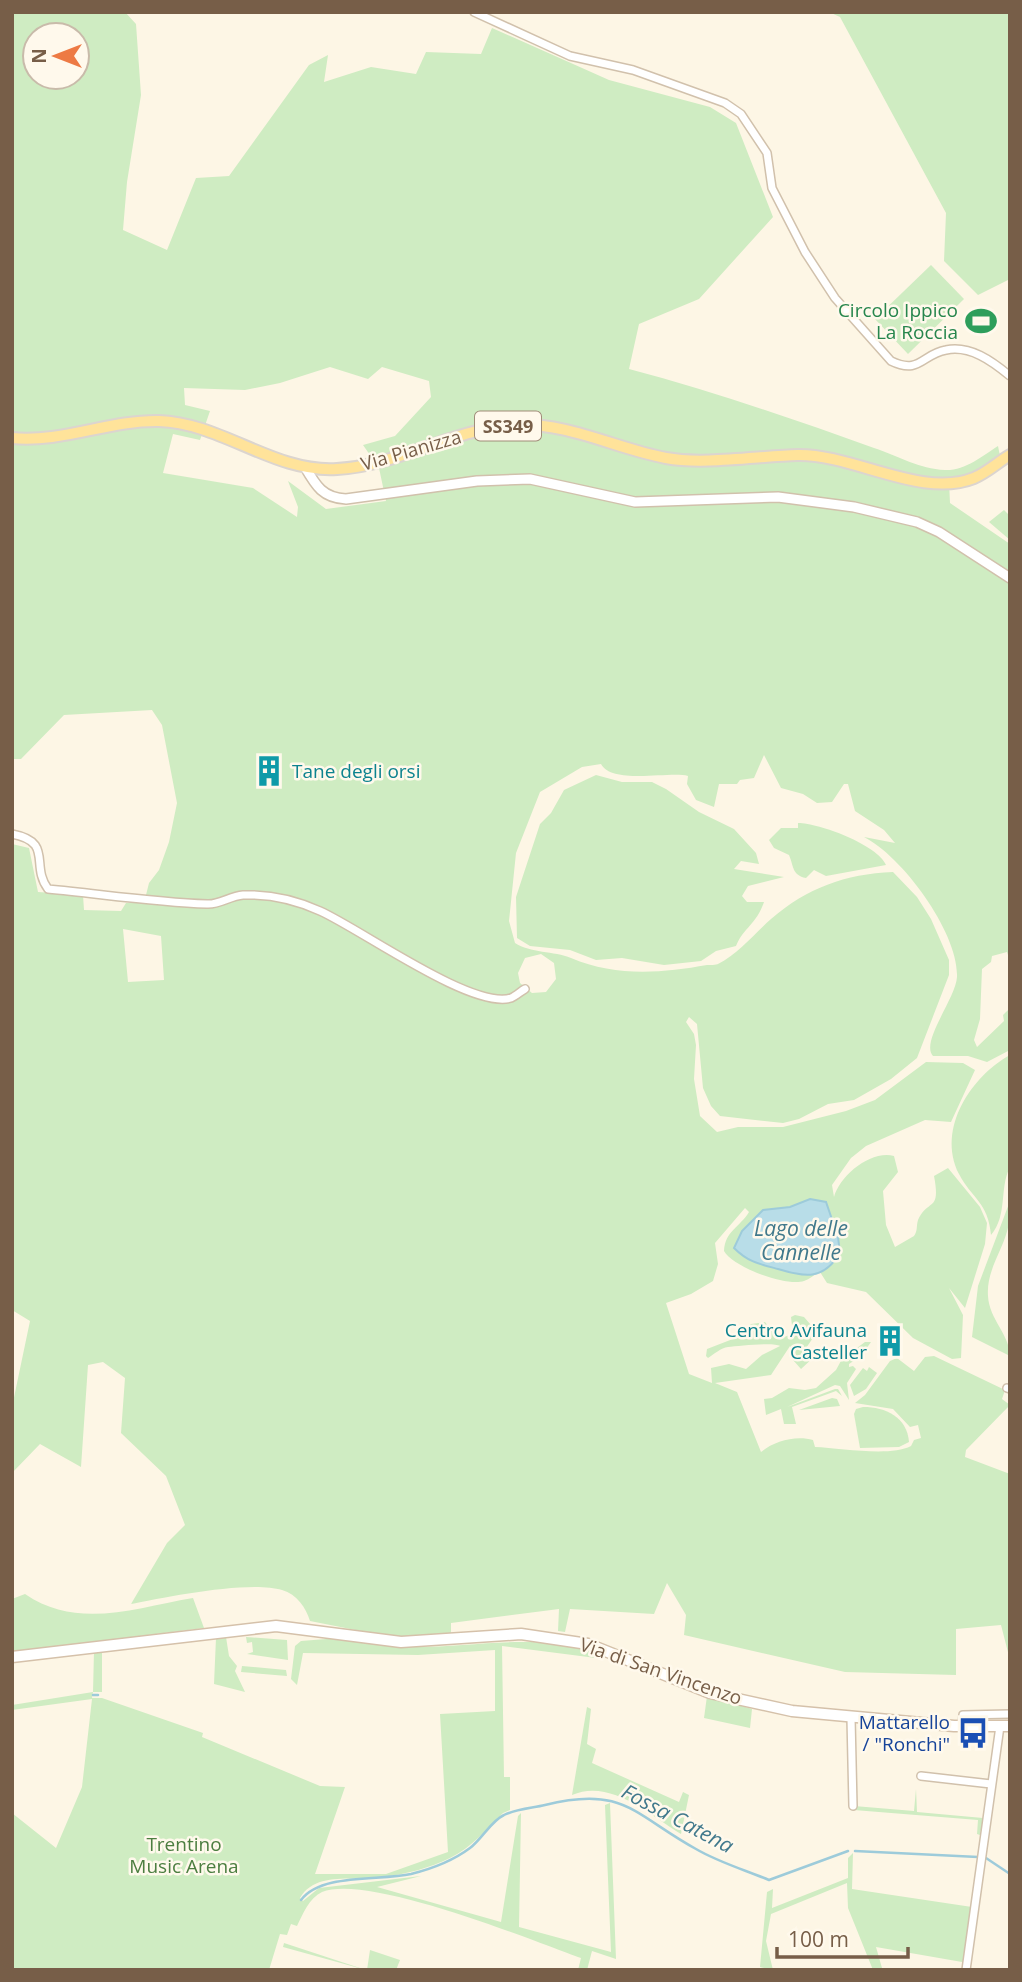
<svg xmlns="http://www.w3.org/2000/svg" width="1022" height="1982" viewBox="0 0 1022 1982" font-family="'Open Sans',sans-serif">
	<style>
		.green { fill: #cfecc2; fill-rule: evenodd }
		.water { fill: #b8dde8; stroke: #9dcbda; stroke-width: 2 }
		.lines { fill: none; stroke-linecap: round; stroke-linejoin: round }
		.stream { stroke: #9dcbda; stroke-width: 2.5 }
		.minor-casing { stroke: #d1c1ac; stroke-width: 10 }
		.tertiary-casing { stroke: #d1c1ac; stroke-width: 12 }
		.secondary-casing { stroke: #d5c1aa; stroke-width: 13 }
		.primary-casing { stroke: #dcd5cf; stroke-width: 14 }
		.minor { stroke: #fff; stroke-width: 7 }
		.tertiary { stroke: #fff; stroke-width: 9 }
		.secondary { stroke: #fff; stroke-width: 10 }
		.primary { stroke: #ffe39a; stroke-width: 10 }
		.labels { text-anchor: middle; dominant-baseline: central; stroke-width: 5; stroke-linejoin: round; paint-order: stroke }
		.shield { fill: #fff9ec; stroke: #a08c79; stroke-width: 2 }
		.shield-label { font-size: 18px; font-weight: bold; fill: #775e48 }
		.leisure-label { font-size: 19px; fill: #27864d; stroke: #fff9ec; text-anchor: end }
		.street-label { font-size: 19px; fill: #775e48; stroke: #fff9ec }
		.culture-label { font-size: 19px; fill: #0d838f; stroke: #fff9ec; text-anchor: start }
		.transit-label { font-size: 19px; fill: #164399; stroke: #fff9ec; text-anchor: end }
		.park-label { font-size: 19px; fill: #4c7e40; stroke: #fff9ec }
		.water-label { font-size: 21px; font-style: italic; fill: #41798c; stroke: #fff9ec }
	</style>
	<rect width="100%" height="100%" fill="#fdf6e5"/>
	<g class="green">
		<path d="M12,12h113l11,12 5,71 -14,87 -4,48 44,20 29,-72 33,-2 80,-111 19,-10 -4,27 47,-15 45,7 10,-22 55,2 11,-26 117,52 101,27 26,16 37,94 -74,82 -60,25 -10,45c83,22 164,50 245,79 25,8 45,21 71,22 19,1 38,-14 53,-24l2,10 -17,13 -34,13 1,21 60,41v417l-3,-9 -15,4 -1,6 -9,7 -2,50 -6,21 3,7 27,-26 -1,-6 7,-7v42l-23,12 -19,-6h-35c-13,-14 23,-58 24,-79 2,-44 -55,-121 -93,-140l31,6 -11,-13 -29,-19 -7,-27h-4l-12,18 -15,1 -14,-9 -22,-6 -17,-33 -10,23 -14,2 -3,4h-18l-5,23 -18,-7 -9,-16 1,-8c-18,-5 -76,9 -87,-12l-19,3 -42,25 -24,61 -7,68 6,22c15,10 39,8 56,15 44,19 91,15 136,7 2,0 10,0 11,-1 20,-10 36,-30 53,-45 36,-31 74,-45 122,-47l24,25 14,22 18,41v15l-32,83 -26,21 -37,21 -26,4 -29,15 -16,4 -63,-7 -9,-10 -8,-18 -6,-64 -8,-7 -3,5 8,12 2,11 -2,34 6,37 17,16 21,-5h45l63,-16 29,-11 51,-38 37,1 12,7 -24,52 -26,-2 -59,26 -15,12 -19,27 2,12c6,-21 36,-47 60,-41l4,16 -15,19 3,34 9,22 19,-11c4,-6 2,-9 4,-16 10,-22 23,-7 16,-44l14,-8 32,39 7,16 -2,21 -20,64 -16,-20 14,27 -2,43 -9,1 -39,-21 -47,-46 -39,-9 -7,-11 13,-15c-8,8 -19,21 -29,24 -18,6 -71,-14 -80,-30 1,-20 16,-24 25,-39l-4,-4 -30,35 3,21 -5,17 -22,13 -25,9 23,71 23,9 -1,-15 18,-4 17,5 16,-14 18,-9c-6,-4 -42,0 -52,1 -7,1 -14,7 -20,11l-2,-2 1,-7 31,-12v-5l13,-8 14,-2 13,17 15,-5 -2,-17 4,-2 9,2 13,15 -13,19 -1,3 11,3 -13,12 -8,-9 -3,-14 -19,29 -56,8 22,9 24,60c13,-11 35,-17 52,-12l2,7c25,1 75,10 96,-1l3,-6 7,-2 -3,-13 -8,2 -17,-18 -38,-6 10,-8 25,-34 7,-3 17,13 11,-14 9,-1 71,34 -3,9 8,6 -44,45 -1,7 45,17v186l-9,-35 -45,4v46l-111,-3 -161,-37 2,-20 -19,-32 -13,31 -84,-5 -5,23 -7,-1 1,-22 -108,14v12l-50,4 -91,-18c-4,-13 -13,-27 -28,-31 -32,-10 -116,7 -151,14l36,-61 18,-18 -19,-49 -45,-43 4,-55 -22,-16 -15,3 -7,102 -41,-23 -28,29v-66l18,-86 -18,-11v-466l17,4 9,44 45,3 1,15 37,1 5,-8h18l5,-20 10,-13 10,-28 8,-39 -15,-78 -10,-15 -88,5 -43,44h-9zM35,35h42v42h-42zM330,367l38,12 14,-12 47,14 2,16 -36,39 -32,9 16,23 7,33 -60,8 -38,-28 10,26 -1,10 -44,-29 -90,-15 10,-39 27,6 10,-29 -25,-6 -1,-17 61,2 35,-7zM123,929l38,7 3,44 -36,2zM541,954l13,9 2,16 -10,13 -14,1 -12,-10 -2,-10 7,-15z"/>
		<path d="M829,12h181v267l-32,16 -34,-34 2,-48 -106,-196z"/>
		<path d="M931,265l33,34 -56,55 -33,-35z"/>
		<path d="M1004,510l6,6v24l-21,-18z"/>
		<path d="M596,775l26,7h30l14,7 33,23 35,17 22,24 3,11 -18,-3 -7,8 50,8 -36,9 -6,10 5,6h17c-8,23 -20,25 -28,44l-20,5 -15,10 -37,4 -42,-7 -26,2 -26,-10 -40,-4 -13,-8 -1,-41 24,-73 11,-11 13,-23z"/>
		<path d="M798,823c21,0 80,22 88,42l-60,11 -12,-6 -8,8c-14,-3 -12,-11 -17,-23l-15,-7 -5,-8 12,-12h17z"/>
		<path d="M1010,1055v112c-11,21 -2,48 -19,68 -3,-33 -19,-36 -32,-61 -23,-46 13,-98 51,-119z"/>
		<path d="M1010,1201c0,7 1,15 -1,22 -4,25 -23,46 -21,73 1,23 22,39 22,60l-38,-19 6,-51z"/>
		<path d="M865,1342h6l-10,14 -12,8v3l4,-1 3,3 -9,14 2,17 -9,-14 -5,-1 -48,22 48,-18h3l4,7 -6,-5 -44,16 4,17h-12l-3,-15 -15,6 -2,-16 8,-1 17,-10 16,2 11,-2 20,-18 6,-11z"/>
		<path d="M869,1367l8,6 -11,16 -12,7 -4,-11 13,-17 4,3z"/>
		<path d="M832,1398l5,1 3,7 -41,4z"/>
		<path d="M863,1407c23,0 44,10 46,35l-10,5 -39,1 -6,-34 2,-5z"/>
		<path d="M25,1594c53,36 109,14 168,4l11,30 -192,24v-53z"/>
		<path d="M226,1637l3,19 8,10 -2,5 10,21 -31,-8 2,-46z"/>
		<path d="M246,1637l41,3 1,20 -41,-6 6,-2 -1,-10 -5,1z"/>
		<path d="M339,1638c23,3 47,8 70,9 64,1 125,-15 188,6l-1,5 -94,-12 2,131h6v33l-7,3c-16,16 -32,35 -53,45 -20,10 -44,16 -67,19 -27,5 -67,-7 -83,21l3,3 16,-13 102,-12 -44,11 124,35 17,-106 3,-3 -2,114 92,25 -6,-147 5,-2 6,156 -24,-8 -5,19h-9l3,-12c-50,-18 -214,-85 -259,-66 -13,6 -19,22 -25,34l-6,-2 -4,11 -7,-1 -11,36h-257v-157l44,35 26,-61 10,-88 -80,11v-5l81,-13 1,-41 8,-1v42h-9l-1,6h10l101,35 -1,4 118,49 25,1 -30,87h71l62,-22 -8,-138 55,-3v-61l-77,5 -115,-2 -6,32 -6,-6 4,-33 6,-5z"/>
		<path d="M242,1666l44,4 1,6 -46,-4z"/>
		<path d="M707,1696l45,13 -2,19 -46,-10z"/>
		<path d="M587,1707l4,2 -4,35 9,5 -4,14 87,39 4,-10 6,3 -8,39c-31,-19 -71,-56 -109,-39z"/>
		<path d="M916,1789l1,23 66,6 -3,17 -3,-1 1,-14 -124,-10v-4l60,5z"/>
		<path d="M853,1853l-1,36 120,18 -9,63 -1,-8 -86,-15 6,21 -9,2 -25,-62 -1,-25 -76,31 -5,27 7,29 -13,-3 7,-75 6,-3 -1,19 76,-30v-20z"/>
		<path d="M284,1943l82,27 -83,-23z"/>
		<path d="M370,1950l30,10 -4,10h-29z"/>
	</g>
	<path class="water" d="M810,1199l16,3 12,35 2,16c-17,28 -36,24 -62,16 -19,-5 -30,-7 -44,-21l8,-17 21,-21 27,-3z"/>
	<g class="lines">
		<g class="stream">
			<path d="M93,1695h5"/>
			<path d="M855,1851l123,6"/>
			<path d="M986,1858l24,16"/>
			<path d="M301,1900c20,-27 78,-19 110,-26 20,-5 43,-14 59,-26 12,-9 21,-27 34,-33 12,-6 29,-7 41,-10 79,-20 89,10 151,44 22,13 49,21 73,31l79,-29"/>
		</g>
		<defs>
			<g id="minor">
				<path d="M474,12l96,44 63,14 92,33 16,11 26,39 5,35 33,64 30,46 56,63c29,14 31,-7 55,-11 24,-5 46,11 64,26"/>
				<path d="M12,834c42,8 18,31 36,55 53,5 106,13 159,15 12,1 23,-8 36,-9 26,-1 53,5 77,16 39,17 152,99 191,87 5,-2 10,-7 14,-9"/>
				<path d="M1007,1388l3,1"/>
				<path d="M851,1718l2,88"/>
				<path d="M962,1726l1,-11 47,-1"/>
				<path d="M921,1776l70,8"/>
				<path d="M966,1970l34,-244"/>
			</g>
			<path id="tertiary" d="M305,467c11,19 18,31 41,32l131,-18 53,-2 105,23 143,-5 76,10 63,15 22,10 71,46"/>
			<path id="secondary" d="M12,1657l264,-31 125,16 120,-8 67,10 122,49 82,18 162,15h56"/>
			<path id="primary" d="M12,438c50,5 97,-18 147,-17 63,2 115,52 178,48 61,-3 117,-41 179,-44 51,-3 101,24 150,33 37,7 93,-2 132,-3 55,-1 124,44 176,23 14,-6 24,-16 36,-23"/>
		</defs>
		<use href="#minor" class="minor-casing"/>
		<use href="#tertiary" class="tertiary-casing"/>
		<use href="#secondary" class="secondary-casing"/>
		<use href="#primary" class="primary-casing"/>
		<use href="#minor" class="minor"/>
		<use href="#tertiary" class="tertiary"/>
		<use href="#secondary" class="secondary"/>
		<use href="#primary" class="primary"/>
	</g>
	<defs>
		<symbol id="stadium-bare" viewBox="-9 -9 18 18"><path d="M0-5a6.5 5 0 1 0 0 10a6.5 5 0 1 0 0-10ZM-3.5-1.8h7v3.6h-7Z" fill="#2e9e5b" stroke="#fff9ec" stroke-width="2.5" paint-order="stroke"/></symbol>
		<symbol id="building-bare" viewBox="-9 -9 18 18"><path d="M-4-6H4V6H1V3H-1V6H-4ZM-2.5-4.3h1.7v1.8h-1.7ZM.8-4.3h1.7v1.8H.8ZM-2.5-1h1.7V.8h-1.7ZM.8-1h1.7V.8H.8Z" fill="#0f9aa8" stroke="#fff9ec" stroke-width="2.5" paint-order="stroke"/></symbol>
		<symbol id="bus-bare" viewBox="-9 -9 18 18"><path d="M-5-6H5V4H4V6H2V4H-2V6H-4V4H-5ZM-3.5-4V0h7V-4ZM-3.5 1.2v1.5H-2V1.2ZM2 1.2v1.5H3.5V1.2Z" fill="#1a4fb4" stroke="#fff9ec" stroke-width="2.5" paint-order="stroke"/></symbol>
	</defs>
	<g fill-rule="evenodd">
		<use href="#stadium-bare" x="959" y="299" width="44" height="44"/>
		<use href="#building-bare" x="247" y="749" width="44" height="44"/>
		<use href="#building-bare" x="868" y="1319" width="44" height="44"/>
		<use href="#bus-bare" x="951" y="1711" width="44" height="44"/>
	</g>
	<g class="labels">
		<rect class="shield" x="475" y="411.5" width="66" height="29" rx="5"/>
		<g class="shield-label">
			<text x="508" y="426">SS349</text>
		</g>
		<g class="leisure-label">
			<text x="958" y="310">Circolo Ippico<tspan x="958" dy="22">La Roccia</tspan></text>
		</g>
		<g class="street-label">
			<text transform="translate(411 450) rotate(-16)">Via Pianizza</text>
			<text transform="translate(661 1671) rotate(19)">Via di San Vincenzo</text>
		</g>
		<g class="culture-label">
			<text x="292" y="771">Tane degli orsi</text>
			<text x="867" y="1330" text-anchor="end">Centro Avifauna<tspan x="867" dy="22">Casteller</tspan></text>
		</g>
		<g class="transit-label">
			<text x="950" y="1722">Mattarello<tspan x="950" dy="22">/ "Ronchi"</tspan></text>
		</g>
		<g class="park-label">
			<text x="184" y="1844">Trentino<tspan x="184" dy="22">Music Arena</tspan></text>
		</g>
		<g class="water-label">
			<text x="801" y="1228">Lago delle<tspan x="801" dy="24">Cannelle</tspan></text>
			<text transform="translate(678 1818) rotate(28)">Fossa Catena</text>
		</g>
	</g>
	<rect width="1022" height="1982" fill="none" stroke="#775e48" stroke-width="28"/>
	<g transform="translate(56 56) rotate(270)"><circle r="33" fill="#fff9ec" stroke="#c9bbaa" stroke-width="2"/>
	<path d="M0-5L12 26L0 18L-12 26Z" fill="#ed7a44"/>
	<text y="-10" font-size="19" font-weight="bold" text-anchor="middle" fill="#775e48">N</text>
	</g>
	<path d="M777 1947v10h131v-10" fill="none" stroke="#775e48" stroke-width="3.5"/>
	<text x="788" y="1947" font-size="21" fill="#775e48" stroke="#fff9ec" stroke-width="5" paint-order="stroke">100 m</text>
</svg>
